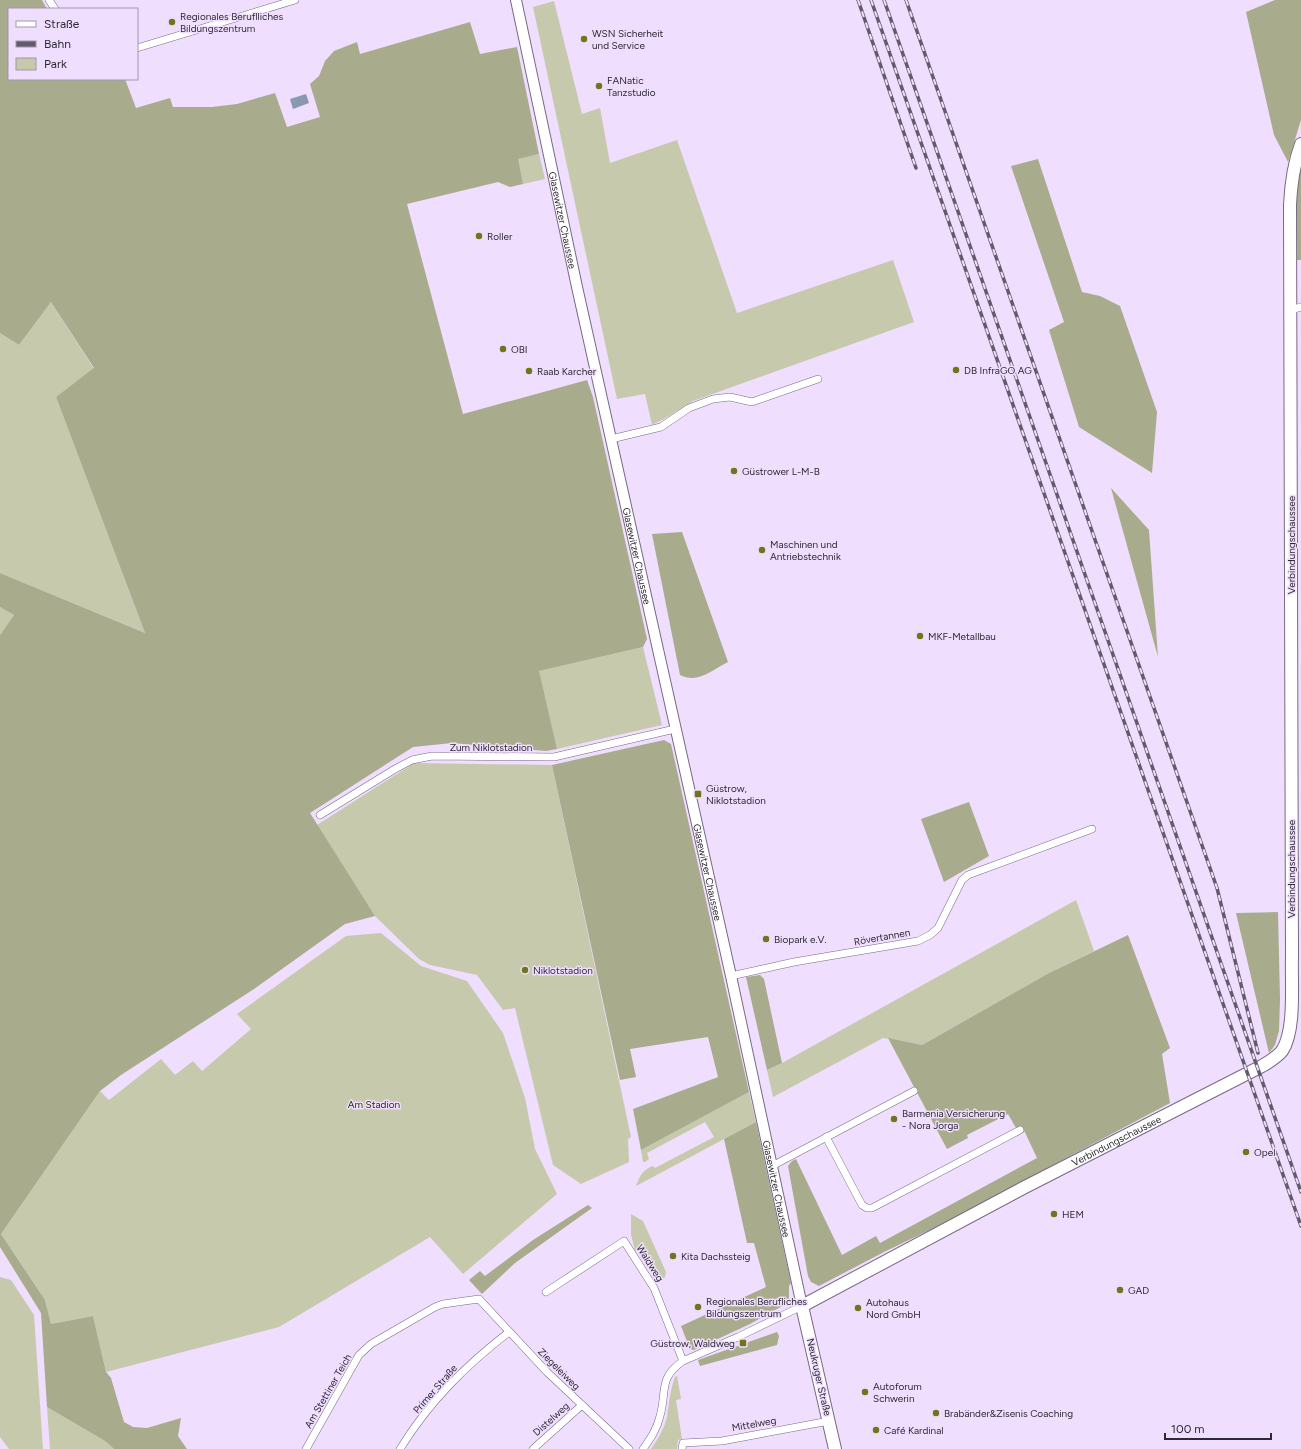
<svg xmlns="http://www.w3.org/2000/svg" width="1301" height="1449" viewBox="0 0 1301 1449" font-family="Figtree,sans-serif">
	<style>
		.green { fill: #c7c9ac }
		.forest { fill: #a9ab8d }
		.water { fill: #8898b1 }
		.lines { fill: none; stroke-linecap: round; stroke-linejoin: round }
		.minor-casing { stroke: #786985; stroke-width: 8 }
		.secondary-casing { stroke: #786985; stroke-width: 12 }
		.primary-casing { stroke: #786985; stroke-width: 14 }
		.minor { stroke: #fff; stroke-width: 7 }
		.secondary { stroke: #fff; stroke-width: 10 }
		.primary { stroke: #fff; stroke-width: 12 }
		.rail-casing { stroke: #635a6b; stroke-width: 3.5 }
		.rail { stroke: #efdefe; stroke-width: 2; stroke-dasharray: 6; stroke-linecap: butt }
		.poi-dot { fill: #6e751d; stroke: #efdefe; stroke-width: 1.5 }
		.labels { text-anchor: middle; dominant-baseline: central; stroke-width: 3; stroke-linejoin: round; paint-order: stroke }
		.poi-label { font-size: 10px; fill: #2f2935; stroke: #efdefe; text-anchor: start }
		.street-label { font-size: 10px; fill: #2f2935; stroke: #efdefe }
		.park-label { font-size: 10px; fill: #2d2e06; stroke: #efdefe }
	</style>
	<rect width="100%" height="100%" fill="#efdefe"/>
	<g class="green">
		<path d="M554,1l28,113 18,-6 10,55 67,-23 60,173 156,-53 21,62 -221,79 -29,18 -12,6 -7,-31 -28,5 -84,-392z"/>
		<path d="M539,154l6,25 -22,5 -6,-25z"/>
		<path d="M51,302l43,67 -38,28 89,236 -145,-60v-240l19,12z"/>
		<path d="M0,607l14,8 -14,20z"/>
		<path d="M643,647l19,78 -105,24 -19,-78z"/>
		<path d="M414,763l138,2 79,372 -3,2 1,23 -48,22 -28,-19 -38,-157 -12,2 -26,-35 -47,-10 -11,-6 -44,-43 -58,-91z"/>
		<path d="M1076,900l18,51 -45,22 -127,72 -39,-7 -110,59 -6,-27 15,-7z"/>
		<path d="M381,933l40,33 46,15 36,52 22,65 10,51 22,45 -94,80 -33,-37 -151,90 -173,45 -13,-56 -42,8 -6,-24 -44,-66 99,-143 9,9 52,-41 14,16 18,-14 9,10 49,-42 -14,-15 109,-78z"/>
		<path d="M749,1092l7,30 -120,64c4,-10 6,-16 17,-20l2,2 59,-31 -9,-15 -58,31 2,6 -4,3h-2l-2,-12z"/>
		<path d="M631,1214l12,7 23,51 -1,5 -8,5h-2l-4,-4 5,-3 -16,-26 -5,2 -4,-17z"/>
		<path d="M0,1277l11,3 23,35 9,134h-34l-9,-12z"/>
		<path d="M677,1376l4,23 -5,1 6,39 -4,1 -1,9h-26c7,-10 13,-20 16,-32 2,-13 3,-27 8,-40z"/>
		<path d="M47,1407l58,34 9,8h-64z"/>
	</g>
	<g class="forest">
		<path d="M0,0h42l5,9h-38v70h116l11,29 34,-10 3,9h39l25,-3 38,-11 12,34 33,-10 -10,-33 9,-8 6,-15 9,-10 23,-9 3,12 110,-32 10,32 37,-7 22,107 -21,5 5,25 -13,3 -12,-5 -91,22 56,210 124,-34 6,17 54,242 -4,8 -104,24 18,78 -11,2 -94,-8 -39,4 -103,66 65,103 -30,8 -91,65 -133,86 -21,16 -99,143 44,66 6,24 42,-8 13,56 5,6 13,44 9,5 14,1 34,-10 -3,18 9,13h-73l-9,-8 -58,-34 -6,-94 -41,-66v-612l14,-20 -14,-8v-34l145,60 -89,-236 38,-29 -43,-66 -32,43 -19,-12z"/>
		<path d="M1275,0h26v120l-13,42 -14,-27 -28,-123z"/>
		<path d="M1038,159l44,133 18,4 20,10 37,106 -5,61 -73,-46 -30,-97 15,-8 -53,-156z"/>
		<path d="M1301,162v98h-4c1,-32 -3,-66 4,-98z"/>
		<path d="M1111,488l38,42 9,127z"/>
		<path d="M682,532l46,130c-16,8 -30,22 -48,13l-28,-141z"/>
		<path d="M664,740l7,4 78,348 -108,58 -8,-41 85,-32 -10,-40 -78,12 6,28 -16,3 -68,-315z"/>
		<path d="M969,802l20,54 -45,26 -23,-63z"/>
		<path d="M1278,912l2,87 -1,32 -4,14 -6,8 -33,-140z"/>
		<path d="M1128,935l42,113 -8,6 8,49 -230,122 -56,27 -65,34 -8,-4 -3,-6 -20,-110 4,-5 4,-2 46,96 34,-19 4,7 157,-85 -15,-32 -6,2 -8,-14 -41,21 1,3 -21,11 -59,-111 34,7 127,-72z"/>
		<path d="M760,975l4,4 18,84 -15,7 -21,-93z"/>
		<path d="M756,1122l35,161 -2,3v12l-3,6 -36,20 -56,26 -4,-1 -9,-23 85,-39 -12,-44h-7l-23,-104z"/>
		<path d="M588,1205l4,3 -77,55 -33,31 -13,-14 11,-9 5,5 48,-36z"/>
		<path d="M777,1332l2,4 -2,9 -77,21 -2,-6z"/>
	</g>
	<path class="water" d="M306,94l3,9 -16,6 -3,-10z"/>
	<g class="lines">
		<defs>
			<g id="minor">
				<path d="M49,0l6,9"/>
				<path d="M137,48l158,-48"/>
				<path d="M1290,310l11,-3"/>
				<path d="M611,439l50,-12 28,-19 24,-9 17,-2 22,5 66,-23"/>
				<path d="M320,815l75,-46 17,-9 20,-4 122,1 121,-28"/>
				<path d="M731,976l63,-14 124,-21 12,-6 8,-7 24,-48 6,-5 124,-46"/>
				<path d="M826,1137l36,68 5,3h5l148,-78"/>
				<path d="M772,1166l142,-75"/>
				<path d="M546,1292l78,-51 30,47 29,73"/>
				<path d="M306,1449l53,-94 12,-11 64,-37 8,-3 36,-5 68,73 82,77"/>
				<path d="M400,1449c29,-47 65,-83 109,-117"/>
				<path d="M533,1449l49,-44"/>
				<path d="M643,1449c8,-11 14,-20 17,-33 7,-24 -2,-38 23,-55l55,-24 64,-31"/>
				<path d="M682,1449l1,-6 39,-2 107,-20"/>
			</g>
			<g id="secondary">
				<path id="s1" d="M516,0l61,287 154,689 71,330"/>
			</g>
			<g id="primary">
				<path id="s2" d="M835,1449l-33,-143 223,-119 237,-121c7,-4 15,-9 20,-15 14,-21 9,-69 10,-94l-2,-752c1,-21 4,-42 11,-61"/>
			</g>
		</defs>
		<use href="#minor" class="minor-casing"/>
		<use href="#secondary" class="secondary-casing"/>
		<use href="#primary" class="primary-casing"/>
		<use href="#minor" class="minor"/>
		<use href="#secondary" class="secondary"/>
		<use href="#primary" class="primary"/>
		<defs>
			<g id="rail">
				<path d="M858,0l58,168"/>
				<path d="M871,0l430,1226"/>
				<path d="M884,0l417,1192"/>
				<path d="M906,0l311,888 41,165"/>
			</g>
		</defs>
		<use href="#rail" class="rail-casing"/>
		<use href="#rail" class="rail"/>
	</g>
	<g class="poi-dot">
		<circle cx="172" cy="22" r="4"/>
		<circle cx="584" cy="39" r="4"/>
		<circle cx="599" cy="86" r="4"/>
		<circle cx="479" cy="236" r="4"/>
		<circle cx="503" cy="349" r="4"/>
		<circle cx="956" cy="370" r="4"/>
		<circle cx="529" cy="371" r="4"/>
		<circle cx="734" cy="471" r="4"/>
		<circle cx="762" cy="550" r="4"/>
		<circle cx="920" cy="636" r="4"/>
		<rect x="694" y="790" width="8" height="8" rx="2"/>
		<circle cx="766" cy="939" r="4"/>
		<circle cx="525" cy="970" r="4"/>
		<circle cx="894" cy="1119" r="4"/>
		<circle cx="1246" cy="1152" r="4"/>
		<circle cx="1054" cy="1214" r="4"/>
		<circle cx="673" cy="1256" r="4"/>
		<circle cx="1120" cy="1290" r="4"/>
		<circle cx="698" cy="1307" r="4"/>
		<circle cx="858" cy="1308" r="4"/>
		<rect x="739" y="1339" width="8" height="8" rx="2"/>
		<circle cx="865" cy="1392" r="4"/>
		<circle cx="936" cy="1413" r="4"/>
		<circle cx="876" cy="1430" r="4"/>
	</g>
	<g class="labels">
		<g class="poi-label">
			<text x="180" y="16">Regionales Beruflliches<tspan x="180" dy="12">Bildungszentrum</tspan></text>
			<text x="592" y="33">WSN Sicherheit<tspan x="592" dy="12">und Service</tspan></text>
			<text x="607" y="80">FANatic<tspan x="607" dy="12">Tanzstudio</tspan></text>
			<text x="487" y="236">Roller</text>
			<text x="511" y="349">OBI</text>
			<text x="964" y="370">DB InfraGO AG</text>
			<text x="537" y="371">Raab Karcher</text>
			<text x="742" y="471">Güstrower L-M-B</text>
			<text x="770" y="544">Maschinen und<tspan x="770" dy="12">Antriebstechnik</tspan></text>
			<text x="928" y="636">MKF-Metallbau</text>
			<text x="706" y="788">Güstrow,<tspan x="706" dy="12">Niklotstadion</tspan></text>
			<text x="774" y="939">Biopark e.V.</text>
			<text x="533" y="970">Niklotstadion</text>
			<text x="902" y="1113">Barmenia Versicherung<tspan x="902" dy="12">- Nora Jorga</tspan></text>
			<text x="1254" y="1152">Opel</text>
			<text x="1062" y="1214">HEM</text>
			<text x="681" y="1256">Kita Dachssteig</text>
			<text x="1128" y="1290">GAD</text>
			<text x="706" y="1301">Regionales Berufliches<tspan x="706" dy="12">Bildungszentrum</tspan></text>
			<text x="866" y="1302">Autohaus<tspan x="866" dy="12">Nord GmbH</tspan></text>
			<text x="735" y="1343" text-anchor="end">Güstrow, Waldweg</text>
			<text x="873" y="1386">Autoforum<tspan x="873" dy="12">Schwerin</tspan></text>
			<text x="944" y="1413">Brabänder&amp;Zisenis Coaching</text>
			<text x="884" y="1430">Café Kardinal</text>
		</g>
		<g class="street-label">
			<text stroke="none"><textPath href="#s1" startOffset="225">Glasewitzer Chaussee</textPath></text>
			<text transform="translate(1291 545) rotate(-90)">Verbindungschaussee</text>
			<text stroke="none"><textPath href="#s1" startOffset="569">Glasewitzer Chaussee</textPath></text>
			<text x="491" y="747">Zum Niklotstadion</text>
			<text transform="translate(1291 869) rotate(-90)">Verbindungschaussee</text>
			<text stroke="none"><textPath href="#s1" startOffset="893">Glasewitzer Chaussee</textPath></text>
			<text transform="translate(882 937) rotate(-10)">Rövertannen</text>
			<text stroke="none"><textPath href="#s2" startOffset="502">Verbindungschaussee</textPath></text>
			<text stroke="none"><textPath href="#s1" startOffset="1217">Glasewitzer Chaussee</textPath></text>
			<text transform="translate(650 1263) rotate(58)">Waldweg</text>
			<text transform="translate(559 1369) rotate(45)">Ziegeleiweg</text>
			<text transform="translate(819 1377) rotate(77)">Neukruger Straße</text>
			<text transform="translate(435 1389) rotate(-49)">Primer Straße</text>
			<text transform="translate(328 1391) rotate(-60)">Am Stettiner Teich</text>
			<text transform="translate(551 1419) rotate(-42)">Distelweg</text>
			<text transform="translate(754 1424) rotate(-10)">Mittelweg</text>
		</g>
		<g class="park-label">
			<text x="374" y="1104">Am Stadion</text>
		</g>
	</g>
	<rect x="8" y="8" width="130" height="72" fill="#efdefe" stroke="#a296ae"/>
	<rect x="16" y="21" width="20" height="6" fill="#ffffff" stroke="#a296ae"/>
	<text x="44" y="28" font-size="12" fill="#2f2935">Straße</text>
	<rect x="16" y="41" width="20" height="6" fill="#635a6b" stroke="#a296ae"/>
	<text x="44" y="48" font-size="12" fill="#2f2935">Bahn</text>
	<rect x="16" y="58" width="20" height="12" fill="#c7c9ac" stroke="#a296ae"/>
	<text x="44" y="68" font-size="12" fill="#2f2935">Park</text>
	<path d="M1165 1433v6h106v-6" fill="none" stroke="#2f2935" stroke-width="2"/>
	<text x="1171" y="1433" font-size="12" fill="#2f2935" stroke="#efdefe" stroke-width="3" paint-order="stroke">100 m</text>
</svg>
